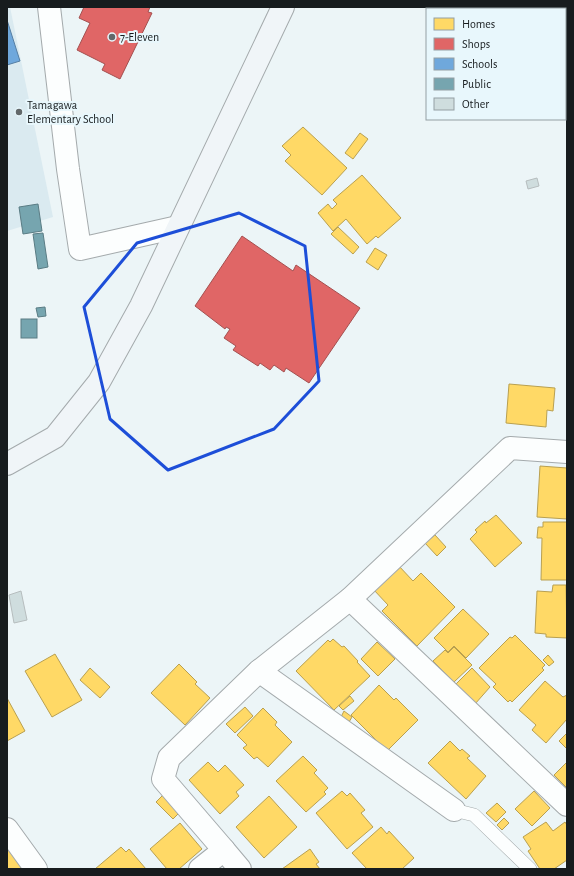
<svg xmlns="http://www.w3.org/2000/svg" width="574" height="876" viewBox="0 0 574 876" font-family="'Alegreya Sans',sans-serif">
	<style>
		.built { fill: #daeaf0 }
		.homes { fill: #ffd966; stroke: #b9a050 }
		.shops { fill: #e06666; stroke: #a45050 }
		.schools { fill: #6fa8dc; stroke: #557ea3 }
		.public { fill: #76a5af; stroke: #5a7c84 }
		.building { fill: #cfddde; stroke: #b6bdbe }
		.lines { fill: none; stroke-linecap: round; stroke-linejoin: round }
		.lane-casing { stroke: #a4aaac; stroke-width: 14 }
		.street-casing { stroke: #a4aaac; stroke-width: 24 }
		.secondary-casing { stroke: #a4aaac; stroke-width: 24 }
		.lane { stroke: #fcfefe; stroke-width: 13 }
		.street { stroke: #fcfefe; stroke-width: 22 }
		.secondary { stroke: #f0f5f8; stroke-width: 22 }
		.marked { fill: none; stroke: #1d4ed8; stroke-width: 3; stroke-linejoin: round }
		.poi-dot { fill: #62686a; stroke: #e8f7fc; stroke-width: 1.5 }
		.labels { text-anchor: middle; dominant-baseline: central; stroke-width: 4; stroke-linejoin: round; paint-order: stroke }
		.poi-label { font-size: 12px; fill: #171c1e; stroke: #e8f7fc; text-anchor: start }
	</style>
	<rect width="100%" height="100%" fill="#ecf5f7"/>
	<path class="built" d="M7,7h3l43,210 -46,14z"/>
	<g class="homes">
		<path d="M303,127l44,41 -25,27 -37,-34 6,-6 -9,-9z"/>
		<path d="M360,133l8,6 -15,20 -8,-6z"/>
		<path d="M362,175l39,43 -23,20 -2,-2 -9,8 -21,-25 -13,12 -15,-18 10,-9 4,5 5,-5 -4,-4z"/>
		<path d="M338,227l21,20 -6,7 -22,-20z"/>
		<path d="M375,248l12,7 -9,15 -12,-8z"/>
		<path d="M509,384l46,4 -2,23 -6,-1 -1,17 -40,-4z"/>
		<path d="M540,466l27,2v51l-30,-2z"/>
		<path d="M496,515l26,28 -27,24 -25,-28 7,-7 -2,-2 10,-9 1,2z"/>
		<path d="M543,522h24v58h-26l1,-42h-5l1,-11h5z"/>
		<path d="M435,535l11,12 -9,9 -12,-13z"/>
		<path d="M398,565l15,16 8,-8 34,34 -38,39 -35,-35 6,-6 -15,-16z"/>
		<path d="M553,585h13l1,53 -21,-1v-3l-11,-1 2,-42 15,1z"/>
		<path d="M463,609l26,25 -23,24 -12,-12 -6,6 -14,-14z"/>
		<path d="M515,635l30,30 -3,3 2,2 -32,32 -2,-2 -2,2 -15,-15 3,-3 -17,-16 31,-31 2,1z"/>
		<path d="M333,639l9,8 2,-1 14,15 -1,1 13,14 -36,34 -38,-39 32,-31 2,2z"/>
		<path d="M377,642l18,17 -17,17 -17,-17z"/>
		<path d="M454,647l18,18 -18,17 -21,-21 12,-11 3,3z"/>
		<path d="M55,654l27,46 -30,17 -27,-46z"/>
		<path d="M548,655l6,7 -5,4 -6,-6z"/>
		<path d="M179,664l18,18 -2,2 15,14 -25,27 -34,-32z"/>
		<path d="M90,668l20,19 -10,11 -20,-18z"/>
		<path d="M472,668l18,19 -15,17 -19,-20z"/>
		<path d="M545,681l18,16 4,-2v24l-21,24 -14,-13 4,-5 -17,-15z"/>
		<path d="M379,685l15,15 2,-2 22,22 -31,31 -36,-36z"/>
		<path d="M350,696l4,5 -11,9 -4,-4z"/>
		<path d="M7,698l18,33 -18,10z"/>
		<path d="M245,707l8,9 -18,17 -9,-9z"/>
		<path d="M263,708l14,14 -2,3 17,17 -24,25 -11,-10 -3,2 -11,-11 4,-3 -10,-10z"/>
		<path d="M344,711l8,6 -3,5 -8,-5z"/>
		<path d="M567,733v16l-8,-8z"/>
		<path d="M450,741l10,10 2,-2 8,7 -3,2 19,18 -20,23 -38,-36z"/>
		<path d="M303,756l14,14 -3,3 14,15 -4,4 2,2 -20,18 -30,-31z"/>
		<path d="M208,762l10,10 7,-7 19,20 -8,7 3,4 -19,18 -31,-34z"/>
		<path d="M567,762v26l-13,-13z"/>
		<path d="M342,791l5,5 3,-3 15,17 -4,3 12,14 -26,22 -31,-36z"/>
		<path d="M534,791l16,17 -18,18 -17,-17z"/>
		<path d="M163,795l16,18 -6,6 -17,-17z"/>
		<path d="M269,796l28,31 -33,31 -28,-31z"/>
		<path d="M497,803l9,9 -10,10 -10,-9z"/>
		<path d="M504,818l5,5 -7,7 -5,-5z"/>
		<path d="M546,822l7,9 12,-9 2,3v35l-13,9h-14l-12,-18 3,-2 -8,-12z"/>
		<path d="M180,823l22,26 -23,20h-12l-17,-20z"/>
		<path d="M381,827l6,7 2,-3 25,27 -12,11h-35l-15,-16z"/>
		<path d="M121,847l5,5 3,-3 17,20h-51z"/>
		<path d="M7,849l7,2 12,18h-19z"/>
		<path d="M310,849l9,13 -3,2 4,5h-38z"/>
	</g>
	<g class="shops">
		<path d="M84,7h66l-2,5 4,1 -32,66 -18,-9 3,-6 -28,-14 13,-27 -11,-5z"/>
		<path d="M242,236l51,35 3,-6 64,43 -51,75 -23,-15 -2,4 -10,-7 -4,5 -10,-7 -2,3 -25,-16 3,-4 -12,-8 6,-9 -4,-2 -1,2 -30,-23z"/>
	</g>
	<path class="schools" d="M7,20l13,41 -13,4z"/>
	<g class="public">
		<path d="M38,204l4,27 -19,3 -4,-27z"/>
		<path d="M43,233l5,34 -10,2 -5,-35z"/>
		<path d="M45,307l1,9 -8,1 -2,-9z"/>
		<rect x="21" y="319" width="16" height="19"/>
	</g>
	<g class="building">
		<path d="M537,178l2,8 -11,3 -2,-8z"/>
		<path d="M21,591l6,29 -13,3 -5,-28z"/>
	</g>
	<g class="lines">
		<defs>
			<path id="lane" d="M454,810l20,5 56,54"/>
			<g id="street">
				<path d="M49,7l19,162 12,80 98,-22"/>
				<path d="M350,599l217,206"/>
				<path d="M259,671l195,139"/>
				<path d="M7,829l29,40"/>
				<path d="M224,850l16,19"/>
				<path d="M200,869l24,-19 -61,-71 6,-21 90,-87 91,-72 160,-151 57,4"/>
			</g>
			<path id="secondary" d="M7,464l48,-27 44,-55 42,-76 142,-299"/>
		</defs>
		<use href="#lane" class="lane-casing"/>
		<use href="#street" class="street-casing"/>
		<use href="#secondary" class="secondary-casing"/>
		<use href="#lane" class="lane"/>
		<use href="#street" class="street"/>
		<use href="#secondary" class="secondary"/>
	</g>
	<path class="marked" d="M239,213l66,33 14,135 -45,48 -106,41 -58,-51 -26,-112 53,-64z"/>
	<g class="poi-dot">
		<circle cx="112" cy="37" r="4"/>
		<circle cx="19" cy="112" r="4"/>
	</g>
	<g class="labels">
		<g class="poi-label">
			<text x="120" y="37">7-Eleven</text>
			<text x="27" y="105">Tamagawa<tspan x="27" dy="14">Elementary School</tspan></text>
		</g>
	</g>
	<rect width="574" height="876" fill="none" stroke="#171c1e" stroke-width="16"/>
	<rect x="426" y="8" width="140" height="112" fill="#e8f7fc" stroke="#949fa3"/>
	<rect x="434" y="18" width="20" height="12" fill="#ffd966" stroke="#949fa3"/>
	<text x="462" y="28" font-size="12" fill="#171c1e">Homes</text>
	<rect x="434" y="38" width="20" height="12" fill="#e06666" stroke="#949fa3"/>
	<text x="462" y="48" font-size="12" fill="#171c1e">Shops</text>
	<rect x="434" y="58" width="20" height="12" fill="#6fa8dc" stroke="#949fa3"/>
	<text x="462" y="68" font-size="12" fill="#171c1e">Schools</text>
	<rect x="434" y="78" width="20" height="12" fill="#76a5af" stroke="#949fa3"/>
	<text x="462" y="88" font-size="12" fill="#171c1e">Public</text>
	<rect x="434" y="98" width="20" height="12" fill="#cfddde" stroke="#949fa3"/>
	<text x="462" y="108" font-size="12" fill="#171c1e">Other</text>
</svg>
